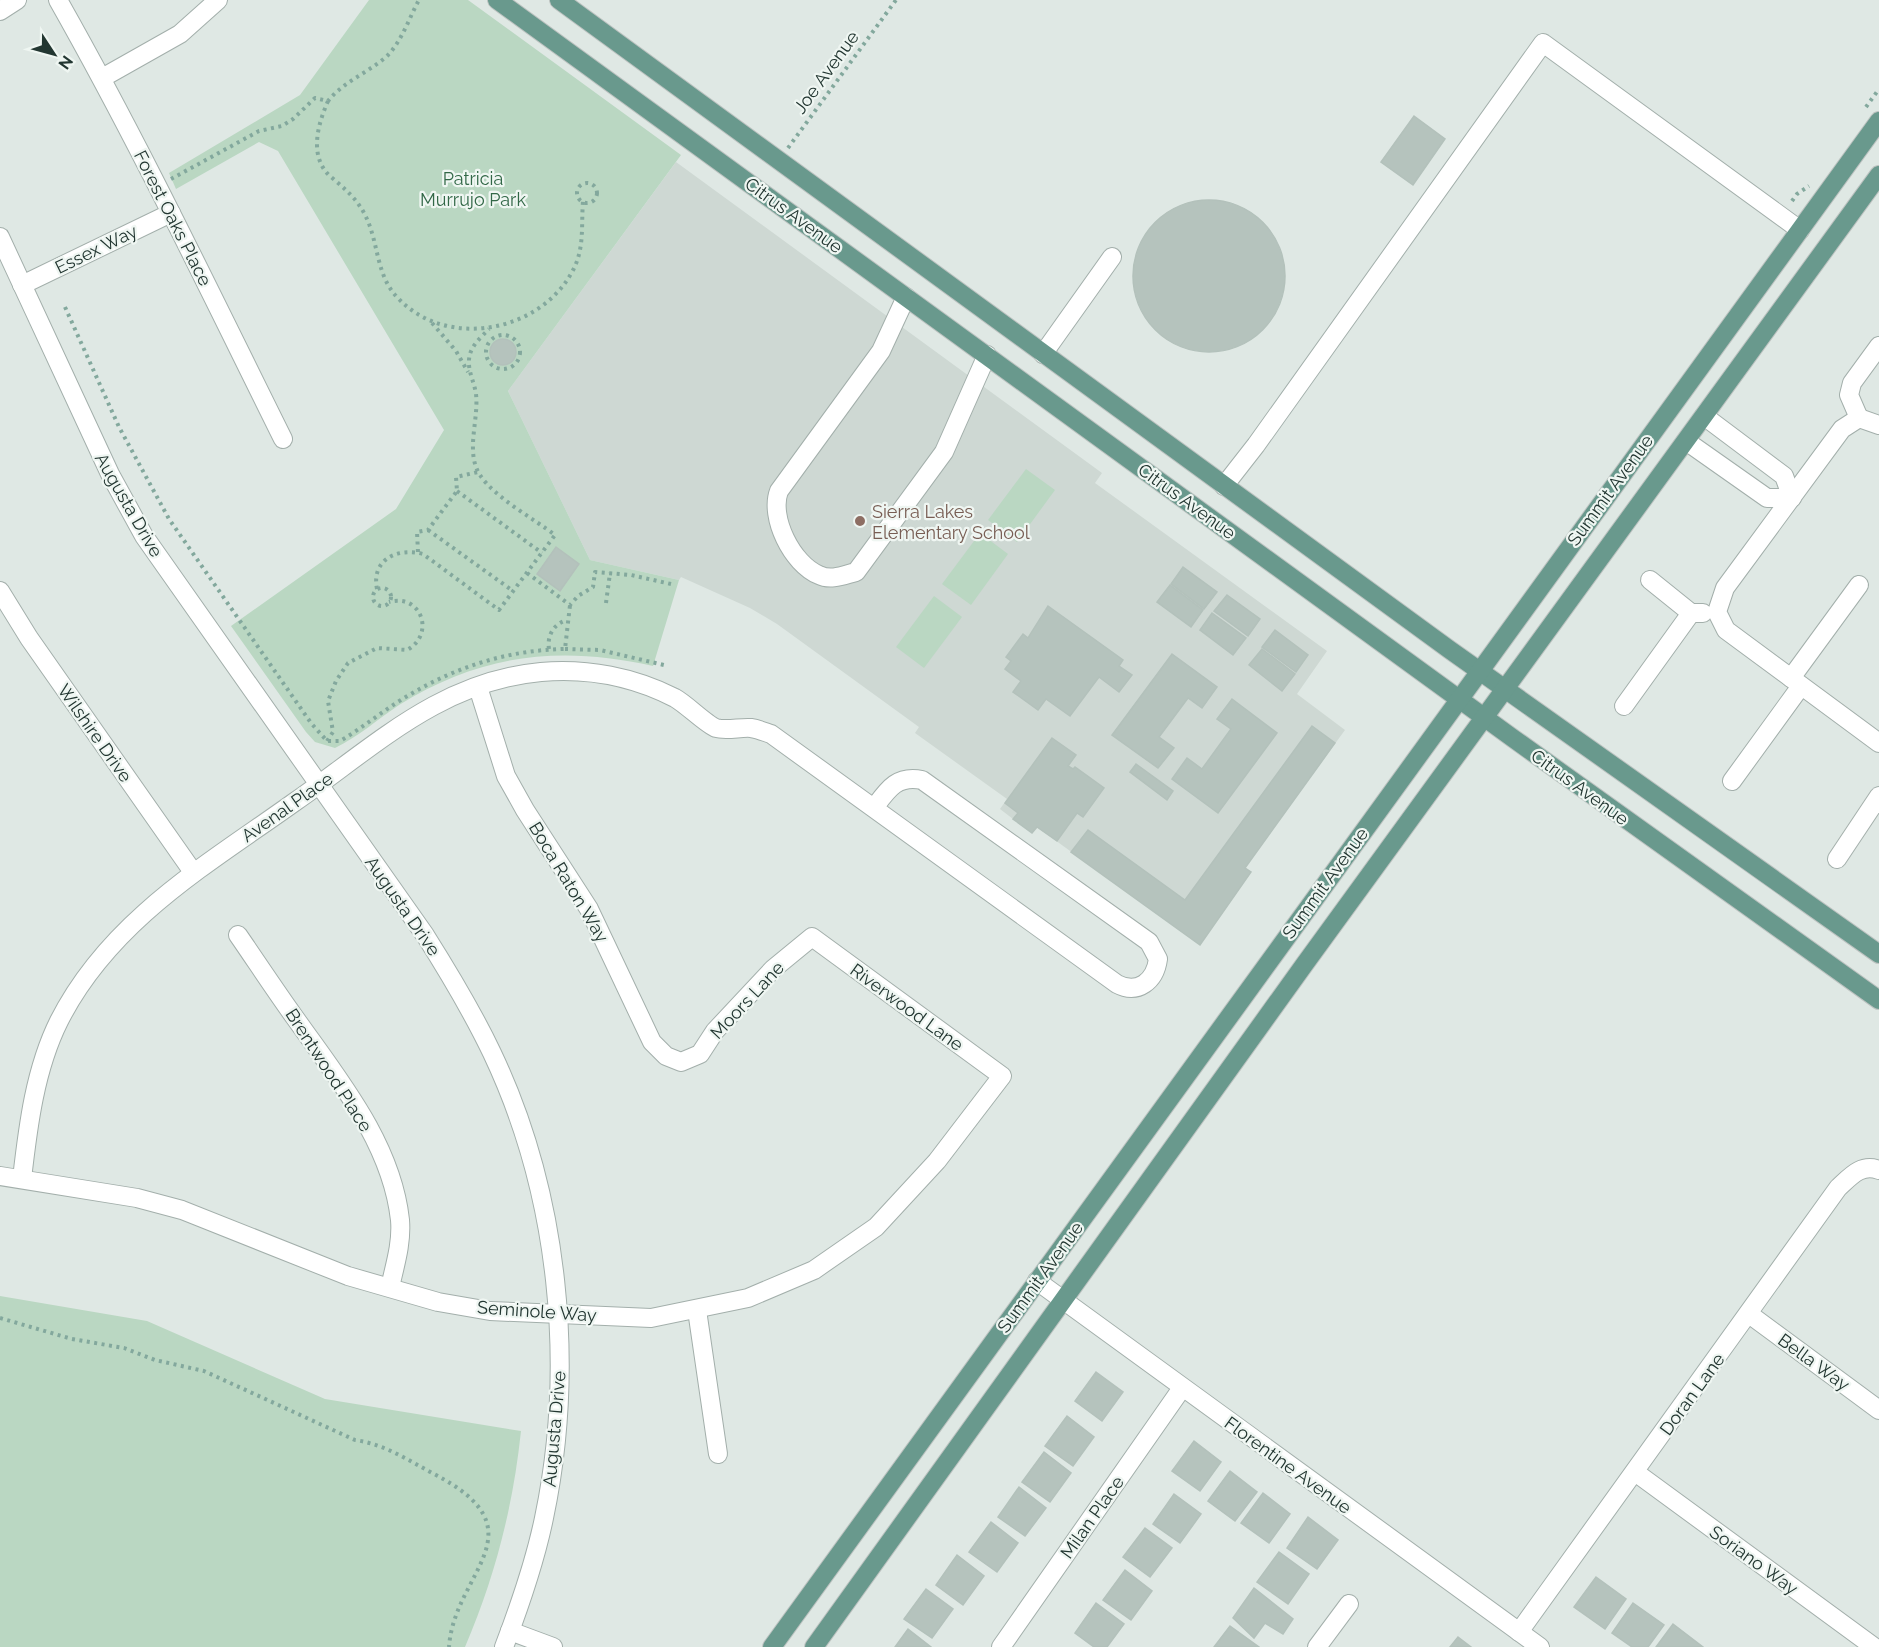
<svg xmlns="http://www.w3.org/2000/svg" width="1879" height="1647" viewBox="0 0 1879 1647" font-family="Raleway,sans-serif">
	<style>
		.built { fill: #ced8d3 }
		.green { fill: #bad7c2 }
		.building { fill: #b5c3bd; stroke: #b3c1bb; stroke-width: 1.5 }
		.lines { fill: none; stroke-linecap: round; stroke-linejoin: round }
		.minor-casing { stroke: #a3afab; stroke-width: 20 }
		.major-casing { stroke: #bdc3c1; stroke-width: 20 }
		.path { stroke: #83a89d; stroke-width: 4; stroke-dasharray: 3 4.5; stroke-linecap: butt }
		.minor { stroke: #fff; stroke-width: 18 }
		.major { stroke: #69998d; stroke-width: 18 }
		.education-dot { fill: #8d6e63; stroke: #eff6f2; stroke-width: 2 }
		.labels { text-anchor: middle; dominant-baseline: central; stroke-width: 4.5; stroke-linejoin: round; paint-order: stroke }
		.street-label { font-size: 18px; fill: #223631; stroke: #eff6f2 }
		.park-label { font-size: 18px; fill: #326847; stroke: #eff6f2 }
		.education-label { font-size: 18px; fill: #785e54; stroke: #eff6f2; text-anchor: start }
	</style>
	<rect width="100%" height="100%" fill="#dfe8e4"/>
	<path class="built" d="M676,162l426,311 -7,10 232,168 -30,43 48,36 -100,137 6,5 -51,73 -163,-118 -5,6 -19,-14 -13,-10 7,-10 -92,-66 4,-6 -142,-103 -27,-16 -69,-31 -2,3 -89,-20 -82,-169z"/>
	<g class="green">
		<path d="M369,0h99l213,155 -173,236 82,169 89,20 -26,86c-93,-21 -172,-12 -254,39 -21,14 -41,32 -64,43l-20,-6 -9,-10 -75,-106 165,-117 48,-79 -166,-279 -19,-9 -83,47 -7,-16 131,-78z"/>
		<path d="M1026,469l29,21 -38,52 -29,-22z"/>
		<path d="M980,533l28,21 -37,51 -29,-21z"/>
		<path d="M934,596l28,21 -38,51 -28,-21z"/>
		<path d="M0,1296l147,25 178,78 196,32c-8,76 -26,146 -56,216h-465z"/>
	</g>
	<g class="building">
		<path d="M1414,116l31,23 -32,46 -32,-23z"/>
		<circle cx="1209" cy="276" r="76"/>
		<circle cx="503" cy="352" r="13"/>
		<path d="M556,547l23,17 -19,27 -23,-17z"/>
		<path d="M1183,567l34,25 -13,17 -33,-25z"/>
		<path d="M1170,585l33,25 -12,17 -34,-25z"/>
		<path d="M1227,595l33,24 -12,17 -34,-25z"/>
		<path d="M1048,606l75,54 -4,6 13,9 -13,17 -20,-15 -29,39 -24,-17 -8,11 -25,-18 8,-11 -16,-12 6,-8 -5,-4 17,-23 5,4z"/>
		<path d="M1212,613l34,25 -13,17 -33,-25z"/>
		<path d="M1275,630l33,25 -12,17 -34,-25z"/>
		<path d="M1262,649l33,25 -13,17 -33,-26z"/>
		<path d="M1172,654l45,33 -15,21 -14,-10 -29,39 15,11 -16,20 -46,-33z"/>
		<path d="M1232,699l45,34 -59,80 -46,-34 15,-21 15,11 29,-40 -14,-10z"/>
		<path d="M1312,726l23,17 -90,125 6,4 -51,73 -129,-93 17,-22 97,70z"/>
		<path d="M1052,738l24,17 -8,11 5,3 2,-2 29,21 -21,29 -6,-4 -20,28 -20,-14 -5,6 -19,-14 5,-6 -13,-10z"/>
		<path d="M1136,764l37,27 -6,9 -37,-28z"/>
		<path d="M1096,1372l27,20 -21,29 -27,-20z"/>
		<path d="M1067,1416l27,21 -21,29 -28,-20z"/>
		<path d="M1194,1441l27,21 -21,29 -28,-20z"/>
		<path d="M1044,1452l27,21 -21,29 -28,-20z"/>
		<path d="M1230,1471l27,21 -22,29 -27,-20z"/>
		<path d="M1019,1487l27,21 -21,28 -27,-19z"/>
		<path d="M1263,1493l27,21 -21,29 -28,-20z"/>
		<path d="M1174,1494l27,20 -21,29 -27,-19z"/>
		<path d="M1308,1517l30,23 -21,29 -30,-21z"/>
		<path d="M991,1522l27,21 -21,29 -28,-20z"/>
		<path d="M1145,1528l27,20 -22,29 -27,-20z"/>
		<path d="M1279,1552l30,22 -21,30 -31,-22z"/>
		<path d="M957,1555l27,21 -21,29 -27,-20z"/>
		<path d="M1125,1570l27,21 -21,29 -28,-20z"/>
		<path d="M1596,1577l30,22 -21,30 -31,-22z"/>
		<path d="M1254,1588l39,31 -10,15 -18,-11 -11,15 -21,-20z"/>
		<path d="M926,1589l27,20 -21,29 -28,-19z"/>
		<path d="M1096,1603l28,21 -17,23h-13l-19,-14z"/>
		<path d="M1633,1603l31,22 -16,22h-16l-20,-14z"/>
		<path d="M1673,1624l30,23h-47z"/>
		<path d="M1230,1626l29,21h-45z"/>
		<path d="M908,1629l23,18h-36z"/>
		<path d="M1458,1637l13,10h-21z"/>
	</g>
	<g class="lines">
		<defs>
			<g id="minor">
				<path d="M58,0c81,143 152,292 225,439"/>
				<path d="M0,11l17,-11"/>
				<path d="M102,78l78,-44 38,-34"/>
				<path d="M0,237l110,237 34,62 281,399c24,38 47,76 67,118 67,141 84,312 52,465 -9,44 -24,87 -40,129"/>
				<path d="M22,285l149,-72"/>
				<path d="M906,297l-25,54 -102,140c-10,26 13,73 40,84 12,6 25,0 37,-3l88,-120 43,-97"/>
				<path d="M1043,354l69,-97"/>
				<path d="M1859,418l-10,-23 3,-12 27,-37"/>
				<path d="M1879,425l-20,-7 -17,11 -117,159 -8,24 9,18 153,113"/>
				<path d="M1686,441l81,57h25l-8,-22 -80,-60"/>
				<path d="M1224,486l32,-41 287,-402 257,187"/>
				<path d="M1650,580l41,33h12"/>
				<path d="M0,591l29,47 164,234"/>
				<path d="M1791,678l68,-93"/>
				<path d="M1624,706l67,-93"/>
				<path d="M1732,781l69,-95"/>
				<path d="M1837,859l42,-63"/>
				<path d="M238,935c20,29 39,58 60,87 42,59 94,123 102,198 2,23 -5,45 -10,67"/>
				<path d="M0,1176l137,22 45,12 166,66 90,26 52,9 161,7 97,-20 66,-28 62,-43 61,-66 65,-85 -190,-139 -39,32 -58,62 -15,23 -19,8 -15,-6 -14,-14 -63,-133 -64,-99 -19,-34 -28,-89"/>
				<path d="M22,1179c6,-53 13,-110 37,-158 51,-101 149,-157 237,-220 79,-55 145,-120 245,-129 46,-4 93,5 134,26 11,6 32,27 41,30 10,3 25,-1 35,0 7,1 14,4 20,6l346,250c21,11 38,-3 41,-25l-9,-17 -227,-162c-25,-5 -34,9 -48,28"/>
				<path d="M1037,1281l503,366"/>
				<path d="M697,1310l21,144"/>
				<path d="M1749,1314l130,96"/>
				<path d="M1635,1472l239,175"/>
				<path d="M510,1631l43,16"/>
				<path d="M1519,1632l319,-444c12,-11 23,-25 41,-18"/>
				<path d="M1001,1647l181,-259"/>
				<path d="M1317,1647l32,-43"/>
			</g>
			<g id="major">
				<path d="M497,0l1017,739 365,261"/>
				<path d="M559,0l891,650 429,304"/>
				<path d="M772,1647l1107,-1526"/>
				<path d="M814,1647l490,-682 575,-790"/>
			</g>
		</defs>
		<use href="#minor" class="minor-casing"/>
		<use href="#major" class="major-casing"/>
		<g class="path">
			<path d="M328,101c-10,23 -20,56 3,76 13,11 25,21 33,36 15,27 11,61 33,84 48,53 142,36 175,-25 13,-23 9,-46 11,-71"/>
			<path d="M1866,107l13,-18"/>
			<path d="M788,148l108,-148"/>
			<path d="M171,179l88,-48 23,-5 11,-7 22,-21 13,3c16,-20 40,-28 59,-45 15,-15 22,-38 32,-56"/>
			<circle cx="587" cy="193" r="10"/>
			<path d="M1792,201l5,-7 12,-8"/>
			<path d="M65,307l54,120 50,92 142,204 16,18h13c24,-14 45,-32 69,-46 49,-29 100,-45 156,-46l5,-44"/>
			<path d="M432,323l24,28 12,21"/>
			<circle cx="503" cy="352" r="17"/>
			<path d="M457,491l85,62"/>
			<path d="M428,530l85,61"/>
			<path d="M418,552l-1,-20 11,-2 29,-39 -1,-14 22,-5"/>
			<path d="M527,573l43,32 8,-9 15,-9 2,-15 36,3 40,9"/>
			<circle cx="382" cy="597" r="9"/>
			<path d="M377,589c-6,-29 20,-42 46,-35l76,56 56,-75c-21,-16 -61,-38 -75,-60 -15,-23 -1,-55 -4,-81 -2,-14 -10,-25 -6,-40 3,-10 12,-18 19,-25"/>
			<path d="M606,603l4,-30"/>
			<path d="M549,649c-2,-13 4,-25 18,-29"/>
			<path d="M565,649l35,1 64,15"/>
			<path d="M327,741l6,-9 -5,-31 8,-20 12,-18 29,-15 30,2c29,-16 14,-57 -18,-48"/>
			<path d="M0,1318l72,21 52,9 31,12 49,11 151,69c29,4 53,20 79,34 110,57 20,98 15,173"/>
		</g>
		<use href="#minor" class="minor"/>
		<use href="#major" class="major"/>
	</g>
	<circle class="education-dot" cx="860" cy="521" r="6"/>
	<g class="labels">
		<g class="street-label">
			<text transform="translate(826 72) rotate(-54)">Joe Avenue</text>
			<text transform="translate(794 215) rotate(36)">Citrus Avenue</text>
			<text transform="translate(173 218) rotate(63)">Forest Oaks Place</text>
			<text transform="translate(96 249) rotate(-26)">Essex Way</text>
			<text transform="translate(1610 490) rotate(-54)">Summit Avenue</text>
			<text transform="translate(1187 501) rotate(36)">Citrus Avenue</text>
			<text transform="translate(129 505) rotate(60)">Augusta Drive</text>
			<text transform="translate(95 733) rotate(55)">Wilshire Drive</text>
			<text transform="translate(1580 787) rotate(36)">Citrus Avenue</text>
			<text transform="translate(287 807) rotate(-35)">Avenal Place</text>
			<text transform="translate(569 882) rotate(59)">Boca Raton Way</text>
			<text transform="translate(1325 883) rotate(-54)">Summit Avenue</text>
			<text transform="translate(403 906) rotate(55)">Augusta Drive</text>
			<text transform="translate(747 1000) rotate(-47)">Moors Lane</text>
			<text transform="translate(907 1007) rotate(36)">Riverwood Lane</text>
			<text transform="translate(329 1070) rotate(57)">Brentwood Place</text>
			<text transform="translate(1040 1277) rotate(-54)">Summit Avenue</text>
			<text transform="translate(537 1311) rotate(4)">Seminole Way</text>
			<text transform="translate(1814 1362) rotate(36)">Bella Way</text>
			<text transform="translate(1692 1394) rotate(-54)">Doran Lane</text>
			<text transform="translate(554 1429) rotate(-85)">Augusta Drive</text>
			<text transform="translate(1288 1465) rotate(36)">Florentine Avenue</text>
			<text transform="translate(1092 1517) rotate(-55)">Milan Place</text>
			<text transform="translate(1754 1560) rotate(36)">Soriano Way</text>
		</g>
		<g class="park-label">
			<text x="473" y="178">Patricia<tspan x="473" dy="21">Murrujo Park</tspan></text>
		</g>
		<g class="education-label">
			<text x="872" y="511">Sierra Lakes<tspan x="872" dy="21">Elementary School</tspan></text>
		</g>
	</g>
	<g transform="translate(54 54) rotate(126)" stroke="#eff6f2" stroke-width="4.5" paint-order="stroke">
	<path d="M0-4.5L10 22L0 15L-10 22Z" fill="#223631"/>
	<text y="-9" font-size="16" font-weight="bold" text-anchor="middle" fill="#223631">N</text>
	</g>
</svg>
